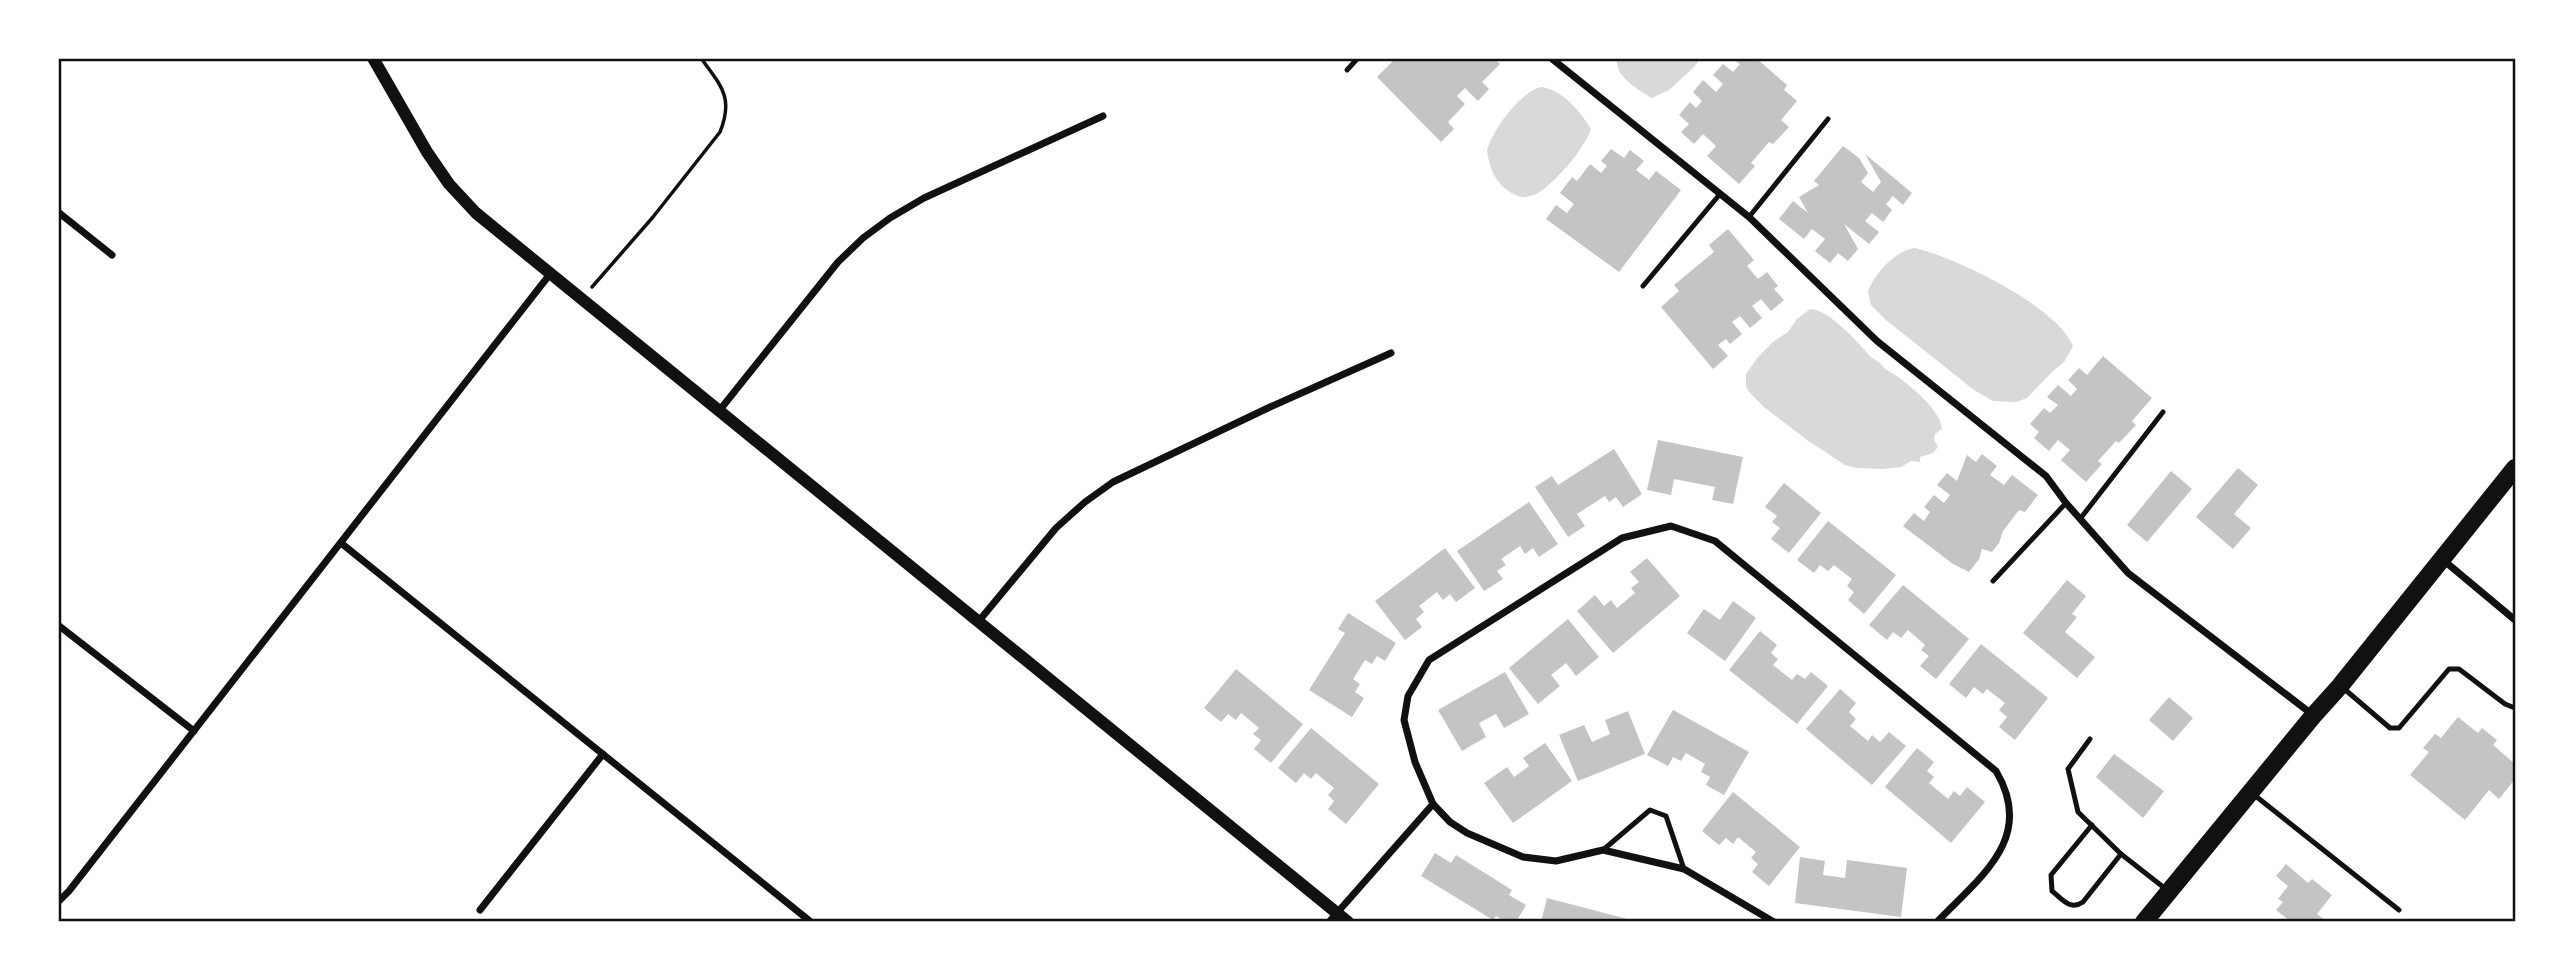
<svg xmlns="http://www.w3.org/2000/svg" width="2573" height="980" viewBox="0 0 2573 980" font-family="'Space Grotesk',sans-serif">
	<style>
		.water { fill: #d9d9d9 }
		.building { fill: #c4c4c4 }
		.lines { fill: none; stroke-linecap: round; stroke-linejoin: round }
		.path { stroke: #111; stroke-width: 3.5 }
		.service { stroke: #111; stroke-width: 5 }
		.minor { stroke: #111; stroke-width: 7 }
		.tertiary { stroke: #111; stroke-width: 12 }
		.primary { stroke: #111; stroke-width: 18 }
		.neatline { fill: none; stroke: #111; stroke-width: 2.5 }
	</style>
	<rect width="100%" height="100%" fill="#fff"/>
	<g class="water">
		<path d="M1617,58h84l-7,9 -25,23 -17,8c-14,-8 -38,-22 -35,-40z"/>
		<path d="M1541,87c22,3 39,24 50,42 -6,19 -36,54 -53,64 -5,3 -11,4 -16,4 -22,-6 -32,-24 -35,-46 5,-21 33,-59 54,-64z"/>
		<path d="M1915,248c40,9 143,59 158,98l-9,16 -11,9 -26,27 -11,4 -23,-1 -19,-11 -88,-70 -15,-15 -3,-13c5,-17 29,-43 47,-44z"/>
		<path d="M1810,309c17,-1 48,33 59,46 6,6 12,7 16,14 18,9 56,40 57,60l-7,5 -1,6 4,7 -5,6 -13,4v5l-9,-1 -10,6 -19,2 -25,-1 -12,-3 -38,-25 -43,-33 -15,-15 -3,-6v-12l12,-17 15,-15 15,-10 9,-13z"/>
	</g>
	<g class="building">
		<path d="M1396,58h98l6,6 -18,18 7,7 -11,12 -13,-13 -8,8 8,8 -17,18 6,7 -13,13 -64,-65z"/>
		<path d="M1732,58h24l31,27 -3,5 13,11 -16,19 8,7 -16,17 -4,-2 -18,21 4,3 -16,18 -32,-28 9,-10 -13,-12 -9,10 -13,-12 8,-8 -10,-9 11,-13 6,6 6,-7 -9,-9 10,-12 13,12 7,-8 -10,-9 10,-11 10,8 7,-8z"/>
		<path d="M1843,146l16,12 9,15 -7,9 12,10 8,-10 -16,-28 47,39 -9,12 -10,-9 -7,8 6,6 -9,12 -11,-9 -7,8 14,11 -10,12 -25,-20 14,25 -10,12 -10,-8 -8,10 -15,-12 10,-12 -13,-10 -8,10 -25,-20 14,-18 15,12 -9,-16 20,-12 -5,-4z"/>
		<path d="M1611,149l13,9 6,-8 14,11 -8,9 13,10 7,-9 25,19 -62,82 -73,-53 10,-14 11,8 7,-9 -14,-11 12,-16 5,4 13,-17 11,9 6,-7 -6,-5z"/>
		<path d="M1728,229l26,31 -7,6 11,13 9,-7 11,14 -4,3 10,11 -13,11 -10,-12 -9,7 10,12 -12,10 -10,-12 -8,6 10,12 -12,10 -4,-5 -8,6 10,11 -15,13 -52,-62 18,-16 -5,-6 40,-33 -5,-7z"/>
		<path d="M2103,356l49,42 -20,23 4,4 -17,18 -3,-2 -18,20 4,3 -16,18 -25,-22 9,-10 -12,-10 -9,11 -15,-13 5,-6 -9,-8 14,-16 6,5 8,-8 -11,-8 11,-12 13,11 6,-7 -9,-9 11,-12 8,7z"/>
		<path d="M1658,440l85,17 -10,47 -21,-4 3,-13 -41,-8 -3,16 -24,-5z"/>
		<path d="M1614,449l28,45 -19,13 -7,-10 -7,5 -4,-6 -28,18 8,12 -17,11 -33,-50 17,-11 6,9z"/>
		<path d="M1982,454l15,12 -7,9 14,10 8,-10 26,20 -13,17 -6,-2 -16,21 -4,12 -7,9 -10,-3 -3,10 -10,13 -16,-8 -50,-38 11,-13 10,8 6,-9 -6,-5 10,-12 10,8 6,-8 -13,-10 10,-12 10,8 10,-26 9,7z"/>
		<path d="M2238,468l20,17 -24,29 17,14 -18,21 -37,-32z"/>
		<path d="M2171,471l21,18 -45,53 -20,-17z"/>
		<path d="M1784,483l37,30 -32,40 -18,-14 9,-11 -8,-6 5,-6 -12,-9z"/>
		<path d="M1529,502l29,42 -19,13 -6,-9 -8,6 -5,-8 -19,13 5,6 -9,6 6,8 -19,12 -27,-40z"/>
		<path d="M1828,521l68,54 -32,39 -16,-14 6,-8 -7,-6 5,-7 -18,-14 -6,6 -8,-6 -6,8 -17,-13z"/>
		<path d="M1445,548l30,40 -19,14 -6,-8 -7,6 -6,-8 -18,14 5,6 -8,7 6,8 -17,13 -30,-39z"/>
		<path d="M1647,558l33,38 -67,57 -36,-42 18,-16 9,11 7,-6 6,8 18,-15 -4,-5 8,-6 -9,-10z"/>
		<path d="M2067,580l19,16 -14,18 5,3 -12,15 30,25 -18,21 -54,-45z"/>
		<path d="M1903,585l66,54 -33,40 -16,-13 9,-10 -8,-6 4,-5 -17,-15 -7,8 -8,-6 -6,8 -18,-15z"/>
		<path d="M1733,601l23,17 -31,43 -38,-28 17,-24 16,11z"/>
		<path d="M1348,613l48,30 -11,18 -8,-5 -5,8 -7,-4 -12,19 7,5 -5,8 9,6 -12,19 -43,-27 36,-57 -7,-4z"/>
		<path d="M1568,619l31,38 -23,19 -10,-13 -15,12 9,11 -22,18 -29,-36z"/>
		<path d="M1760,631l17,14 -6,8 7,6 -5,6 19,15 5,-6 8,5 6,-7 17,14 -31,38 -68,-54z"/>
		<path d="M1981,644l67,54 -33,42 -16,-13 8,-10 -8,-7 6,-7 -18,-14 -4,5 -9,-7 -8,11 -17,-14z"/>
		<path d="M1236,669l67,55 -32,39 -17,-14 7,-9 -8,-6 6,-6 -18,-15 -5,7 -8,-6 -7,8 -17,-14z"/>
		<path d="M1505,672l24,42 -25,14 -8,-14 -17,9 7,14 -24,14 -24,-41z"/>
		<path d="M1840,689l16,14 -7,9 7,7 -6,7 18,15 4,-6 8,7 9,-10 17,14 -34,39 -66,-56z"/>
		<path d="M2169,697l24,21 -20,23 -24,-21z"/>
		<path d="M1673,710l76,42 -25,43 -18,-10 4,-8 -9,-5 4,-8 -19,-11 -5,8 -8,-4 -5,9 -21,-11z"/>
		<path d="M1628,711l17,43 -67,27 -19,-46 25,-10 8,17 18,-8 -5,-14z"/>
		<path d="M2458,717l20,16 4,-5 15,12 -4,5 22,19v15l-16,20 -10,-9 -24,30 -55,-45 19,-23 -6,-4 12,-14 6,4z"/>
		<path d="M1311,728l68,56 -33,40 -18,-15 6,-8 -6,-6 6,-7 -18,-15 -5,6 -7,-6 -8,10 -18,-15z"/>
		<path d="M1545,743l27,38 -59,42 -29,-40 23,-16 7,10 15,-11 -6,-8z"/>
		<path d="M1917,748l17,14 -7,9 7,6 -5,6 19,16 6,-8 6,5 7,-9 18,15 -34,41 -66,-56z"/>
		<path d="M2114,754l50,37 -21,27 -47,-41z"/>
		<path d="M1733,792l67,55 -31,39 -17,-14 6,-8 -7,-6 5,-6 -18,-15 -5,7 -7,-6 -7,7 -17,-14z"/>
		<path d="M1435,853l16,10 5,-8 56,35 -3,5 17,10 -10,17h-10l-10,-6 -3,4 -72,-44z"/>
		<path d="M1800,857l25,4 -2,14 22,3 2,-18 60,8 -6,49 -106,-14z"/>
		<path d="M2286,864l22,19 4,-4 20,16 -15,19 10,8h-36l-15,-12 7,-8 -5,-3 10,-13 -12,-10z"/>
		<path d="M1547,898l88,23v1h-94z"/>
	</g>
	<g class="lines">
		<path class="path" d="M592,287l61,-70 67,-85c14,-35 1,-46 -19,-74"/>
		<g class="service">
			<path d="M1347,70l11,-12"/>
			<path d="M1749,217l79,-98"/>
			<path d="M1643,286l77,-92"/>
			<path d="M2080,519l83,-107"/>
			<path d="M1993,581l73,-78"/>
			<path d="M2342,687l48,41h9l50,-59h10l46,35 10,4"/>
			<path d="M2090,739l-22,30 10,43 43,42 46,36"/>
			<path d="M2253,794l146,116"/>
			<path d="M2092,825l-41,50 1,16c10,8 18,20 31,11l38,-48"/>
			<path d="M1603,850l47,-40 16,6 18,53"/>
		</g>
		<g class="minor">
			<path d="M1551,58l198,159 128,124 169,135 20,27 62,70 185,142"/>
			<path d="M58,212l54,43"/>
			<path d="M719,411l119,-149 25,-24 27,-20 34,-20 179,-82"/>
			<path d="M341,543l470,379"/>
			<path d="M2442,559l73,61"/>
			<path d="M978,622l78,-94 29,-26 28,-20 157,-75 121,-54"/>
			<path d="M58,625l136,106"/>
			<path d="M1433,804l17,18 17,11 56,24 33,4 47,-11 81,19 90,53"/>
			<path d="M58,902l11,-11 481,-617"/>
			<path d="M480,910l123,-156"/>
			<path d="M1329,922l104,-118 -18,-42 -11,-42 4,-24 21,-36 193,-122 49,-12 44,15 281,230c40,67 -16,106 -59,151"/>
		</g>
		<path class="tertiary" d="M373,58l54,94 22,32 27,29 872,709"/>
		<path class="primary" d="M2144,922l169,-206 27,-30 175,-218"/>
	</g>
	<rect width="2573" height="980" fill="none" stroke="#ffffff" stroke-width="119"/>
	<rect x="60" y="60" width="2454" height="860" class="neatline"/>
</svg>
